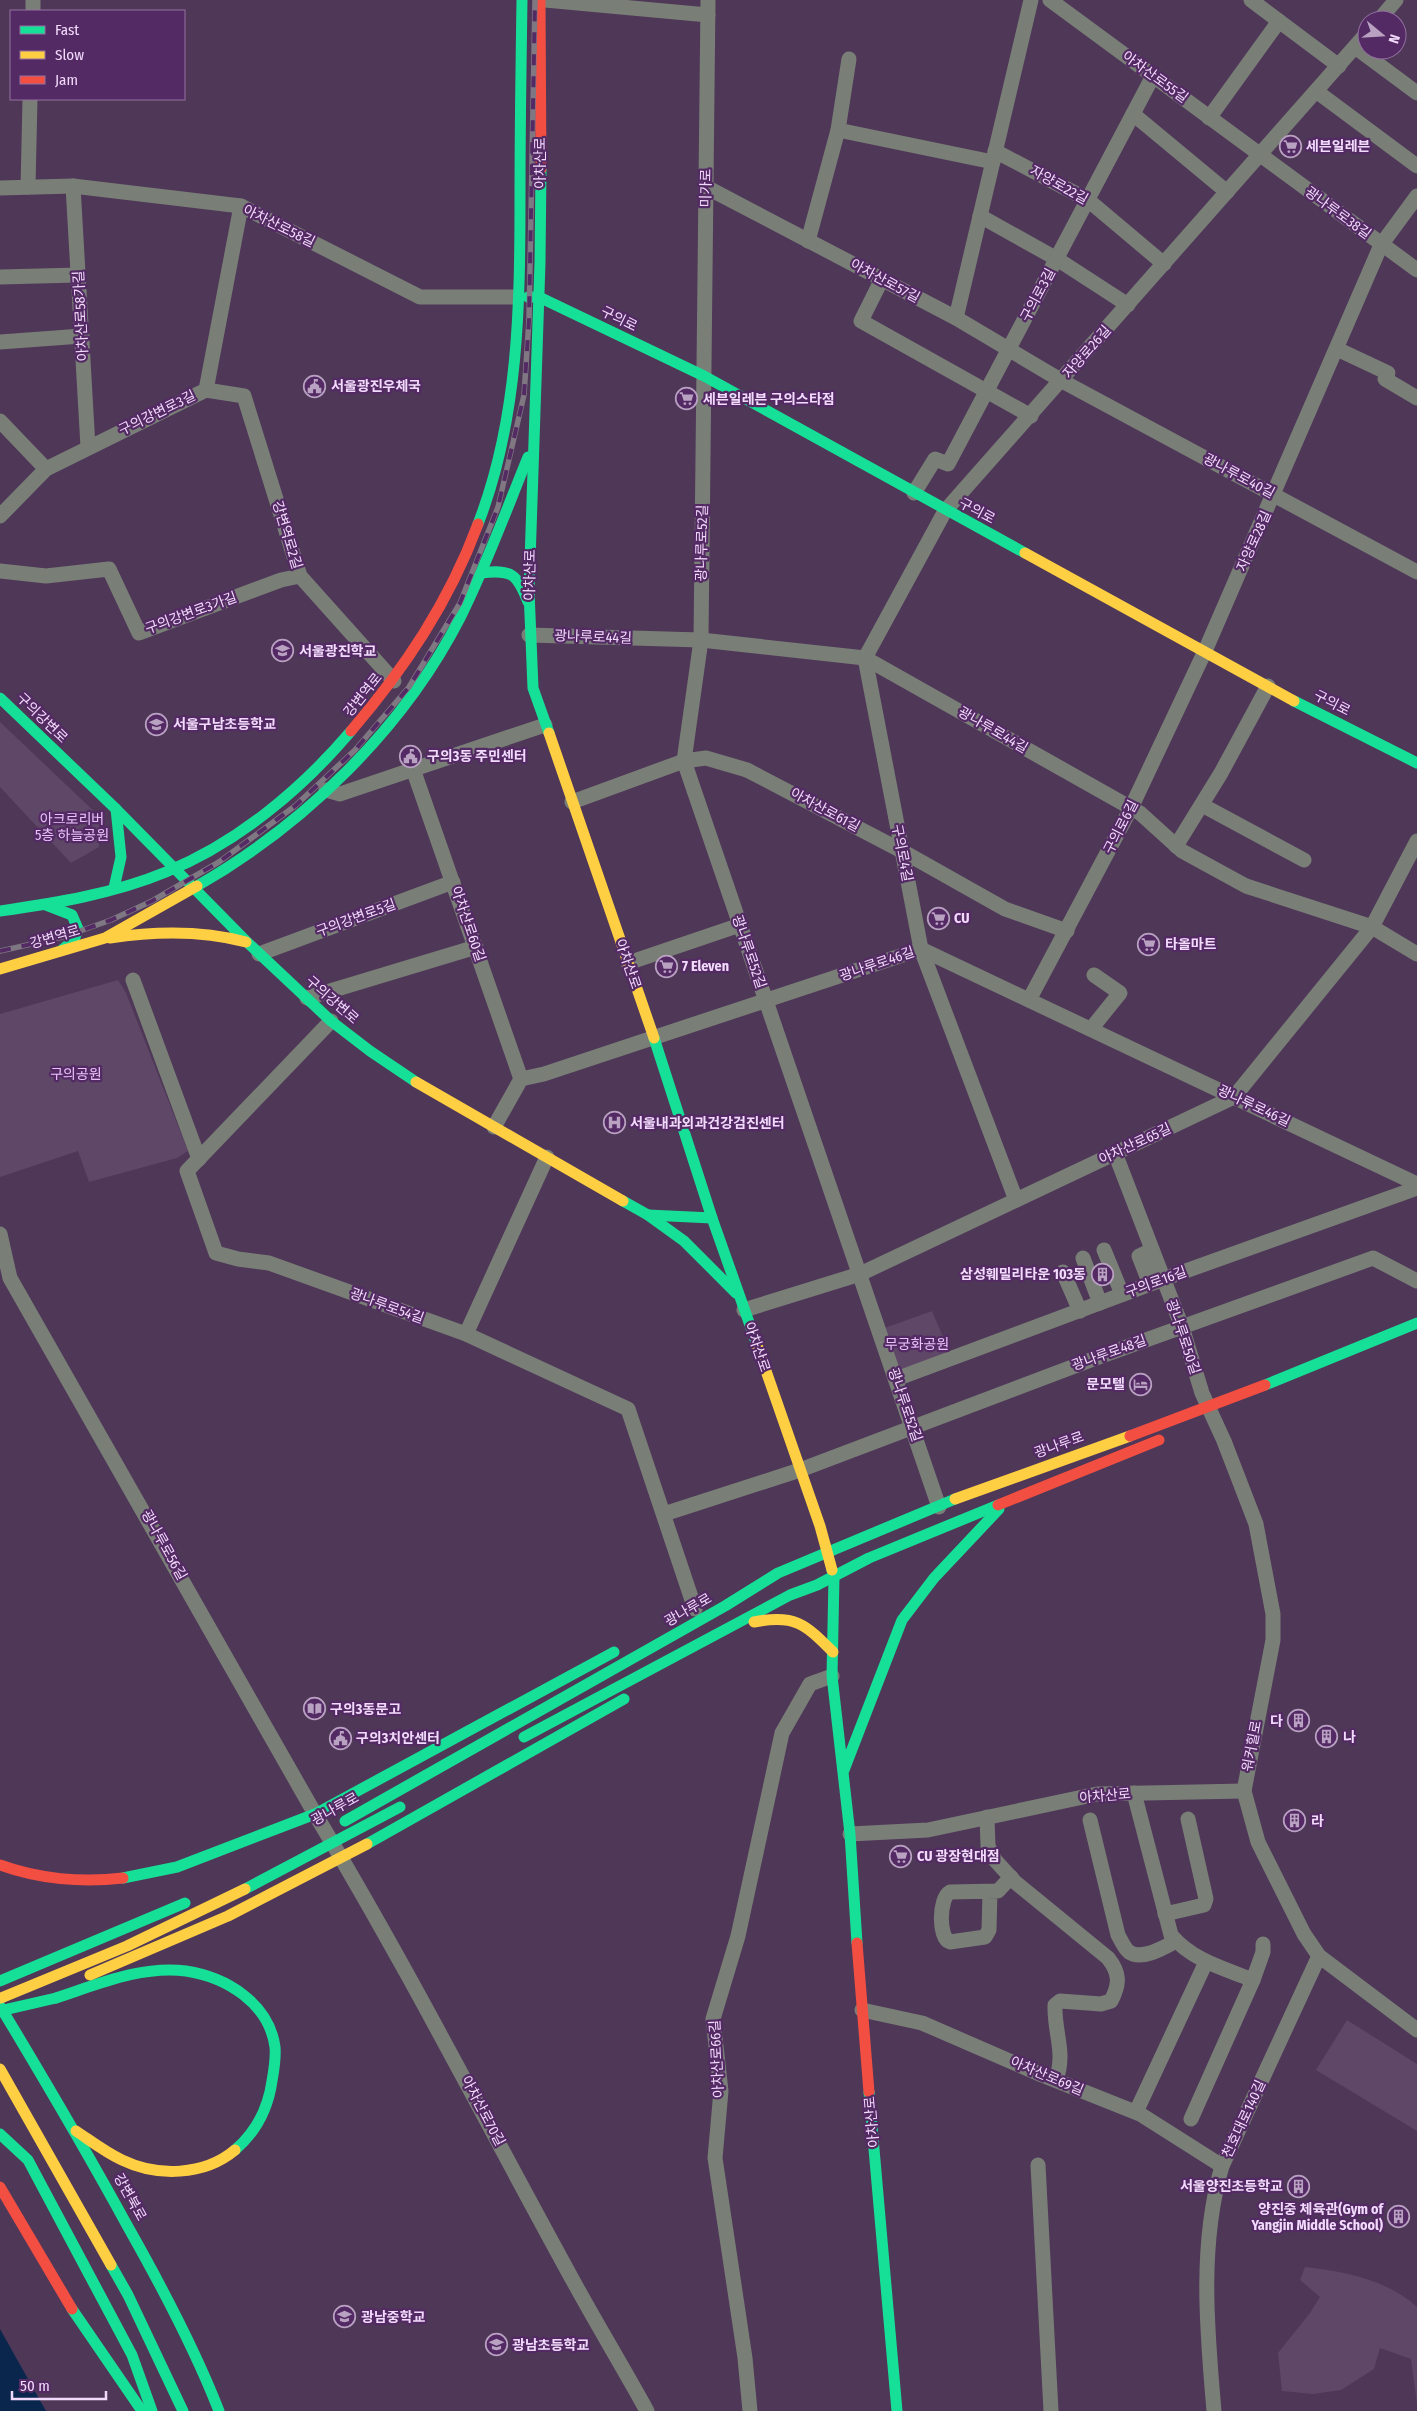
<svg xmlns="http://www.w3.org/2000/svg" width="1417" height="2411" viewBox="0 0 1417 2411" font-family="'Fira Sans Condensed','Noto Sans KR',sans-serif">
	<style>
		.green { fill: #5e4767 }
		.water { fill: #0b264d }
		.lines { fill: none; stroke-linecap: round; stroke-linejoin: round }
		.street { stroke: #797e77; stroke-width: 15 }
		.fast { stroke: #16e098; stroke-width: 11 }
		.slow { stroke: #ffcf43; stroke-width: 11 }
		.jam { stroke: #f24e42; stroke-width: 11 }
		.rail-casing { stroke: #7f7782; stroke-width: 5.5 }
		.rail { stroke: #542a64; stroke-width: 4; stroke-dasharray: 11; stroke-linecap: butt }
		.fast-bridge { stroke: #16e098; stroke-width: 11 }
		.slow-bridge { stroke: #ffcf43; stroke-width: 11 }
		.labels { text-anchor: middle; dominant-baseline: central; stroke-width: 4.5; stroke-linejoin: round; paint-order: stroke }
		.street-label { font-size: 14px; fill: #f2dafc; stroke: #542a64 }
		.poi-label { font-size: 14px; font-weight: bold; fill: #f2dafc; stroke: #542a64; text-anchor: start }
		.park-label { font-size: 14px; fill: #eac1fb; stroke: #542a64 }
	</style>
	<rect width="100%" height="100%" fill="#4e3757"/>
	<g class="green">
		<path d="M0,722l100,95 -1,30 -28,16 -71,-76z"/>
		<path d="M118,980l8,13 62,158 -11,7 -88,24 -11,-31 -78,26v-163z"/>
		<path d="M932,1311l20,47 -56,21 -17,-49z"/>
		<path d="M1347,2020l70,44v67l-101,-61z"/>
		<path d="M1305,2267c38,4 83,13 112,40v97l-6,-45 -31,-11 -6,21 -33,21 -28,4 -31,-3 -4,-38 32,-40 10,-16 -20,-17z"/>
	</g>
	<path class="water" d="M0,2329l46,82h-46z"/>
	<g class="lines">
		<g class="street">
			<path d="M545,0l163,15"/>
			<path d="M708,0l-7,640 -17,121 255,746"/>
			<path d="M1050,0l367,270"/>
			<path d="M1251,0l88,66"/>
			<path d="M33,11v-11"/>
			<path d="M1379,20l17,-20"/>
			<path d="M1355,47l62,46"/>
			<path d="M1316,91l101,75"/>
			<path d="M1133,114l94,78"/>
			<path d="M1209,118l70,-97"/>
			<path d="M838,130l155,32"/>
			<path d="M995,151l93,49 76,64"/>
			<path d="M73,186l15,261"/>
			<path d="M28,187l2,-88"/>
			<path d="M706,187l250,131 106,63 355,191"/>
			<path d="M0,188l73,-2 168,20 179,91h98"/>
			<path d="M980,216l77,43 71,46"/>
			<path d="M808,241l30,-111 11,-71"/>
			<path d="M0,277l78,-2"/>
			<path d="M882,279l-21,42 170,95"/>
			<path d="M956,318l75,-318"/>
			<path d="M0,342l82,-6"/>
			<path d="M1337,349l51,24"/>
			<path d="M1385,379l32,19"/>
			<path d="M206,390l38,6 56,180 94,105"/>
			<path d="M0,421l46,48"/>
			<path d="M914,493l21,-34 13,5 205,-388"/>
			<path d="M0,516l46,-47 160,-79 35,-184"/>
			<path d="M0,571l46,5 63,-7 30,64 142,-53 19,-4"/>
			<path d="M529,635l172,5 164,18 275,155 42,38 64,35 126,41 45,27"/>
			<path d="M413,769l108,310"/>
			<path d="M326,790l14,4 205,-69"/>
			<path d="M572,802l112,-41 22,-3 41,12 155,81 103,58 62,22"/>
			<path d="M1202,805l102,55"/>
			<path d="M1176,846l45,-73 47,-87"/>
			<path d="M259,954l194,-72"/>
			<path d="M628,963l112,-38"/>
			<path d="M133,980l66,179"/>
			<path d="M307,998l169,-51"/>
			<path d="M1029,1000l102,-192 74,-157 176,-406 36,-49"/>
			<path d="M331,1021l-144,150 29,82 22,6 31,4 197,71 162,75 67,200"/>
			<path d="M1091,1029l29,-36 -26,-18"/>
			<path d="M494,1127l27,-48 23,-5 377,-125 496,235"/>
			<path d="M1115,1153l67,174 20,66 22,48 32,83 17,90v26l-29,151 14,51 46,92 15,22 98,74"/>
			<path d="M1016,1200l-95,-251 -56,-291 80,-147 422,-478"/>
			<path d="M0,1234l10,44 305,536c93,154 174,314 261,472 23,42 48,83 71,125"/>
			<path d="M1104,1250l18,44"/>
			<path d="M1083,1258l17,45"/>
			<path d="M1063,1272l17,39"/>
			<path d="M1150,1284l-11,-28 13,-6"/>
			<path d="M744,1310l116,-36 374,-177 138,-170 45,-86"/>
			<path d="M466,1334l81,-177"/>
			<path d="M896,1379l284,-106 237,-85"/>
			<path d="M664,1514l136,-44 296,-112 277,-100 44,23"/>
			<path d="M1134,1793l37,142c21,25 51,33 82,45l-62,139"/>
			<path d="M987,1817l1,29 7,14 20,22 93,76c12,15 12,26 3,43l-10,3 -41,-3 -5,4c-1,28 11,47 1,75"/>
			<path d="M1090,1820l28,115c3,5 6,13 11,17 13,9 36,-5 47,-11"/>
			<path d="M850,1834l78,-4 169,-36 147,-3"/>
			<path d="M990,1892l-1,38 -4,7 -35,5c-12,-4 -11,-44 0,-50l48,-1 13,-14"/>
			<path d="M1165,1914l39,-9 2,-6 -18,-80"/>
			<path d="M1253,1980l10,-28v-8"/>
			<path d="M862,2010l60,13 120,52 98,39 82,52"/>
			<path d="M1136,2112l70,-150"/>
			<path d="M1038,2165l13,246"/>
			<path d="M750,2411l-5,-53 -30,-200 6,-67 -8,-72 25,-83 44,-203 28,-49 22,-8"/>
			<path d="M1214,2411c-7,-81 -15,-166 8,-245l97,-210"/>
		</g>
		<g class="fast">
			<path d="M541,169l-1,93 -11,329 4,97 16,45"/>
			<path d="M528,297h11l165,79 321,177"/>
			<path d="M478,524c41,-106 42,-218 42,-330 0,-65 1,-129 2,-194"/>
			<path d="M481,573c31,-4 36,1 47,29"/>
			<path d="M0,698l116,111 131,133 84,79 39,30 46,31"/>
			<path d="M1294,701l123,62"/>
			<path d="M197,886c108,-62 206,-157 263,-268 26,-52 46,-107 68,-161"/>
			<path d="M114,888l7,-31 -5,-48"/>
			<path d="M46,905l26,10 6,14 -4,11 -12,10"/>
			<path d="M0,911c56,-8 113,-17 166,-39 71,-29 135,-82 185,-141"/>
			<path d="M654,1038l58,180 45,127"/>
			<path d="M623,1201l25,14 36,26 52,52"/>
			<path d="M648,1215l64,3"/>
			<path d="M1265,1385l152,-62"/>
			<path d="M832,1570l2,7 -2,99 18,158 7,109"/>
			<path d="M524,1737l266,-142 27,-10 52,-27 129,-53"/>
			<path d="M844,1770l58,-150 32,-42 65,-69"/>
			<path d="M315,1814l299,-162"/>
			<path d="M345,1821l380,-215 53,-33 177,-74"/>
			<path d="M367,1844l257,-145"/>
			<path d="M123,1878l54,-11 138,-53"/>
			<path d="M56,1998c40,-13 86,-33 130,-27 40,6 83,32 89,76 1,11 -1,23 -3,34 -4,28 -16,51 -37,69"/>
			<path d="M0,2006c44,73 87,146 128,221 34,60 66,120 91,184"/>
			<path d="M869,2092l28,319"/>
			<path d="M0,2134l28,26 104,195 20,56"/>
			<path d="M111,2265l17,30 55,116"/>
			<path d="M72,2309l70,102"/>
		</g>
		<g class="slow">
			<path d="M1025,553l269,148"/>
			<path d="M549,733l105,305"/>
			<path d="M110,938c46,-7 91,-8 136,4"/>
			<path d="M0,969l105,-31 92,-52"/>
			<path d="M416,1082l207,119"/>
			<path d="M757,1345l63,181 12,44"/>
			<path d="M955,1499l175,-63"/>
			<path d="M754,1622c41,-8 51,2 79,30"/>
			<path d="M90,1975l138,-59 139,-72"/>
			<path d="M0,2069l111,196"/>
			<path d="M76,2131c15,10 29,21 46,29 35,17 82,16 113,-10"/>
		</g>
		<g class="jam">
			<path d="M540,0l1,169"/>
			<path d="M351,731c54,-63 98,-129 127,-207"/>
			<path d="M1130,1436l135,-51"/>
			<path d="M998,1505l161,-65"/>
			<path d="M0,1865c38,14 82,18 123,13"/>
			<path d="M857,1943l12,149"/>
			<path d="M0,2187l72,122"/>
		</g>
		<defs>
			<path id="rail" d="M0,951l63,-14 48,-17 41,-19 67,-39 76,-56 60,-56 54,-63 51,-84 38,-96 26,-112 5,-75 6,-320"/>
		</defs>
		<use href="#rail" class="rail-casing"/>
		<use href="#rail" class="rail"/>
		<g class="fast-bridge">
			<path d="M245,1889l155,-82"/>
			<path d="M0,1981l185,-78"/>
			<path d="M0,2011l56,-13"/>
		</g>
		<path class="slow-bridge" d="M1,1998l126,-52 118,-57"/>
	</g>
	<defs>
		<symbol id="supermarket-ring" viewBox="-11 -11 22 22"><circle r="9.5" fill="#542a64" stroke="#b9a1c2" stroke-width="1.5"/><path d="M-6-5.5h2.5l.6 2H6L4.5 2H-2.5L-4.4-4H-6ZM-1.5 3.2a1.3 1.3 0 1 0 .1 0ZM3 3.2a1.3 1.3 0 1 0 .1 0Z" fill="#b9a1c2"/></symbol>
		<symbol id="civic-ring" viewBox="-11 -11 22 22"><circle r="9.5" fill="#542a64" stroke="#b9a1c2" stroke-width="1.5"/><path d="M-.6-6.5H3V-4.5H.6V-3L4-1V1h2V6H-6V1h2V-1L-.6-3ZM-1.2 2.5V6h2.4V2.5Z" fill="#b9a1c2"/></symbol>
		<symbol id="school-ring" viewBox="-11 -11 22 22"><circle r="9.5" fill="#542a64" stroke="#b9a1c2" stroke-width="1.5"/><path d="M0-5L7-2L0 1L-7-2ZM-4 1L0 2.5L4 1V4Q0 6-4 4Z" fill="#b9a1c2"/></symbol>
		<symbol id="hospital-ring" viewBox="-11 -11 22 22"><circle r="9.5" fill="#542a64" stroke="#b9a1c2" stroke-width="1.5"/><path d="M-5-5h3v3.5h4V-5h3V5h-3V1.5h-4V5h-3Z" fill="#b9a1c2"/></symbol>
		<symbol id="building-ring" viewBox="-11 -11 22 22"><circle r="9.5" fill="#542a64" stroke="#b9a1c2" stroke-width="1.5"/><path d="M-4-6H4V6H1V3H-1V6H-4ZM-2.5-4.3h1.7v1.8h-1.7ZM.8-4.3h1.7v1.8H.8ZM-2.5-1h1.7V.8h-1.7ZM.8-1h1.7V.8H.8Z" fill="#b9a1c2"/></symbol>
		<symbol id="hotel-ring" viewBox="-11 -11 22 22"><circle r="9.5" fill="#542a64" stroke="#b9a1c2" stroke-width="1.5"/><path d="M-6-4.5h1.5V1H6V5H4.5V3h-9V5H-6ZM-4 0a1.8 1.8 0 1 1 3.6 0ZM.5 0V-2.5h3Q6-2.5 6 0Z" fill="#b9a1c2"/></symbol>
		<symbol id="library-ring" viewBox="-11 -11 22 22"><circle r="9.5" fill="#542a64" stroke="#b9a1c2" stroke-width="1.5"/><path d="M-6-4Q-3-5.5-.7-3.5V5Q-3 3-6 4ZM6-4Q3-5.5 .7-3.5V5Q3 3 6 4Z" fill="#b9a1c2"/></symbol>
	</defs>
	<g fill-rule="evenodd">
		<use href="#supermarket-ring" x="1278" y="134" width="25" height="25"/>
		<use href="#civic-ring" x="302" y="374" width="25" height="25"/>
		<use href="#supermarket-ring" x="674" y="386" width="25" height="25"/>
		<use href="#school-ring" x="270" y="638" width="25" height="25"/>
		<use href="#school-ring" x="144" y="712" width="25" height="25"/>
		<use href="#civic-ring" x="398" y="744" width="25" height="25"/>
		<use href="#supermarket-ring" x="926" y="906" width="25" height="25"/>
		<use href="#supermarket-ring" x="1136" y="932" width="25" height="25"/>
		<use href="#supermarket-ring" x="654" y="954" width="25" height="25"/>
		<use href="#hospital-ring" x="602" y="1110" width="25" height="25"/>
		<use href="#building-ring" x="1090" y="1262" width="25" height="25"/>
		<use href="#hotel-ring" x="1128" y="1372" width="25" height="25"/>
		<use href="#library-ring" x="302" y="1696" width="25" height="25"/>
		<use href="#building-ring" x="1286" y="1708" width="25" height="25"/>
		<use href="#building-ring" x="1314" y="1724" width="25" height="25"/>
		<use href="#civic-ring" x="328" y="1726" width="25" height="25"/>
		<use href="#building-ring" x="1282" y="1808" width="25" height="25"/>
		<use href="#supermarket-ring" x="888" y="1844" width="25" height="25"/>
		<use href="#building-ring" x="1286" y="2174" width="25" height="25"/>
		<use href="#building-ring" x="1386" y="2204" width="25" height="25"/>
		<use href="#school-ring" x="332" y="2304" width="25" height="25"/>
		<use href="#school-ring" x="484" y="2332" width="25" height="25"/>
	</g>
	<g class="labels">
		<g class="street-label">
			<text transform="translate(1155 77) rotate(36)">아차산로55길</text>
			<text transform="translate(540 163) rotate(-90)">아차산로</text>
			<text transform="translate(1059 185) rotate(29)">자양로22길</text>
			<text transform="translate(706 188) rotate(-89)">미가로</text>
			<text transform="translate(1338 213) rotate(36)">광나루로38길</text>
			<text transform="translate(279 226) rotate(26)">아차산로58길</text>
			<text transform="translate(885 281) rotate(28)">아차산로57길</text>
			<text transform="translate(1038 295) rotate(-62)">구의로3길</text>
			<text transform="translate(81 316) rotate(-93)">아차산로58가길</text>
			<text transform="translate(619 319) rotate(26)">구의로</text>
			<text transform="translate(1087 352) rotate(-49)">자양로26길</text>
			<text transform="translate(157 413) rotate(-26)">구의강변로3길</text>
			<text transform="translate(1239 476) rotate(28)">광나루로40길</text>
			<text transform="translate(977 511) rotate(28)">구의로</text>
			<text transform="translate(287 535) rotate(73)">강변역로2길</text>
			<text transform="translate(1254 541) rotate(-66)">자양로28길</text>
			<text transform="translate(702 543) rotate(-89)">광나루로52길</text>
			<text transform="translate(530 575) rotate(-89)">아차산로</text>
			<text transform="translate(191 613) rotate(-20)">구의강변로3가길</text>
			<text transform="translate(593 637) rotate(2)">광나루로44길</text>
			<text transform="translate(363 695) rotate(-51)">강변역로</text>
			<text transform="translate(1332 703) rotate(27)">구의로</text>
			<text transform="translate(42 718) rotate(44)">구의강변로</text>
			<text transform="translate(993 730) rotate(30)">광나루로44길</text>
			<text transform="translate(825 810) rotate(28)">아차산로61길</text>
			<text transform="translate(1121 827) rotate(-63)">구의로6길</text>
			<text transform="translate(902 853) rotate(79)">구의로4길</text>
			<text transform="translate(356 918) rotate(-20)">구의강변로5길</text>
			<text transform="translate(468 924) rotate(71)">아차산로60길</text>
			<text transform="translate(55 937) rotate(-16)">강변역로</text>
			<text transform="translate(749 952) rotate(71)">광나루로52길</text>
			<text transform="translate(628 964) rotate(71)">아차산로</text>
			<text transform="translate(877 964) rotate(-19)">광나루로46길</text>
			<text transform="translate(332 1000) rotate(41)">구의강변로</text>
			<text transform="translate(1254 1106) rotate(25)">광나루로46길</text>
			<text transform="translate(1135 1144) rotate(-25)">아차산로65길</text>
			<text transform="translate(1156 1282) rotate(-20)">구의로16길</text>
			<text transform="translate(387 1306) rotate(20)">광나루로54길</text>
			<text transform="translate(1183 1337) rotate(71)">광나루로50길</text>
			<text transform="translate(757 1347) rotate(71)">아차산로</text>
			<text transform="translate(1109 1353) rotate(-20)">광나루로48길</text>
			<text transform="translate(905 1405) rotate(71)">광나루로52길</text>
			<text transform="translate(1059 1445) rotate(-20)">광나루로</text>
			<text transform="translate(164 1545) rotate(61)">광나루로56길</text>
			<text transform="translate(688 1610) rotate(-30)">광나루로</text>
			<text transform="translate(1252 1746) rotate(-79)">워커힐로</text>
			<text transform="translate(1105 1796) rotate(-5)">아차산로</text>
			<text transform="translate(335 1809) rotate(-29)">광나루로</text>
			<text transform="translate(717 2059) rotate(-93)">아차산로66길</text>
			<text transform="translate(1047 2076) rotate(23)">아차산로69길</text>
			<text transform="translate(483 2111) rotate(62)">아차산로70길</text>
			<text transform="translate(1244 2119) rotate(-65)">천호대로140길</text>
			<text transform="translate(872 2122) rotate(-95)">아차산로</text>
			<text transform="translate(130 2197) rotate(61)">강변북로</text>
		</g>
		<g class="poi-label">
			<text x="1306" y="146">세븐일레븐</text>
			<text x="331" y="386">서울광진우체국</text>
			<text x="703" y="399">세븐일레븐 구의스타점</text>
			<text x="299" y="651">서울광진학교</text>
			<text x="173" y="724">서울구남초등학교</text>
			<text x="427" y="756">구의3동 주민센터</text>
			<text x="954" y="918">CU</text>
			<text x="1165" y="944">타올마트</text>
			<text x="682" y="966">7 Eleven</text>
			<text x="630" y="1123">서울내과외과건강검진센터</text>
			<text x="1086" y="1274" text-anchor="end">삼성훼밀리타운 103동</text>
			<text x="1125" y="1384" text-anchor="end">문모텔</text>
			<text x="330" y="1709">구의3동문고</text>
			<text x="1283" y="1721" text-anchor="end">다</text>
			<text x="1343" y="1737">나</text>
			<text x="356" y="1738">구의3치안센터</text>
			<text x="1311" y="1821">라</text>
			<text x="917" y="1856">CU 광장현대점</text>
			<text x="1283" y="2186" text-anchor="end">서울양진초등학교</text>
			<text x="1383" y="2209" text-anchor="end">양진중 체육관(Gym of<tspan x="1383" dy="16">Yangjin Middle School)</tspan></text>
			<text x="361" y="2317">광남중학교</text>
			<text x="512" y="2345">광남초등학교</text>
		</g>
		<g class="park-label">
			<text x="72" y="819">아크로리버<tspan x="72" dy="16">5층 하늘공원</tspan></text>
			<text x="76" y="1074">구의공원</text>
			<text x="917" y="1344">무궁화공원</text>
		</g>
	</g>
	<rect x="10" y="10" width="175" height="90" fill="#542a64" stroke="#9370a1"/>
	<rect x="20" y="26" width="25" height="8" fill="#16e098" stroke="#9370a1"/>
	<text x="55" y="35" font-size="15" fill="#f2dafc">Fast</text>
	<rect x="20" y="51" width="25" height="8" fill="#ffcf43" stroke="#9370a1"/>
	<text x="55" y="60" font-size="15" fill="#f2dafc">Slow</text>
	<rect x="20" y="76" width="25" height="8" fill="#f24e42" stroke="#9370a1"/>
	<text x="55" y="85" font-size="15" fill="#f2dafc">Jam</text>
	<g transform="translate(1382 35) rotate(108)"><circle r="24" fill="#542a64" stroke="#9370a1"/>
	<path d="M0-4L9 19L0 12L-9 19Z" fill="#b9a1c2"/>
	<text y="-8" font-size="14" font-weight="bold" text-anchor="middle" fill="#f2dafc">N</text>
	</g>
	<path d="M12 2391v8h94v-8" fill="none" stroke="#f2dafc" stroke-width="2.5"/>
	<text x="20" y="2391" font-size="15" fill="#f2dafc" stroke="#542a64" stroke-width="4" paint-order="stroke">50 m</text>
</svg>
